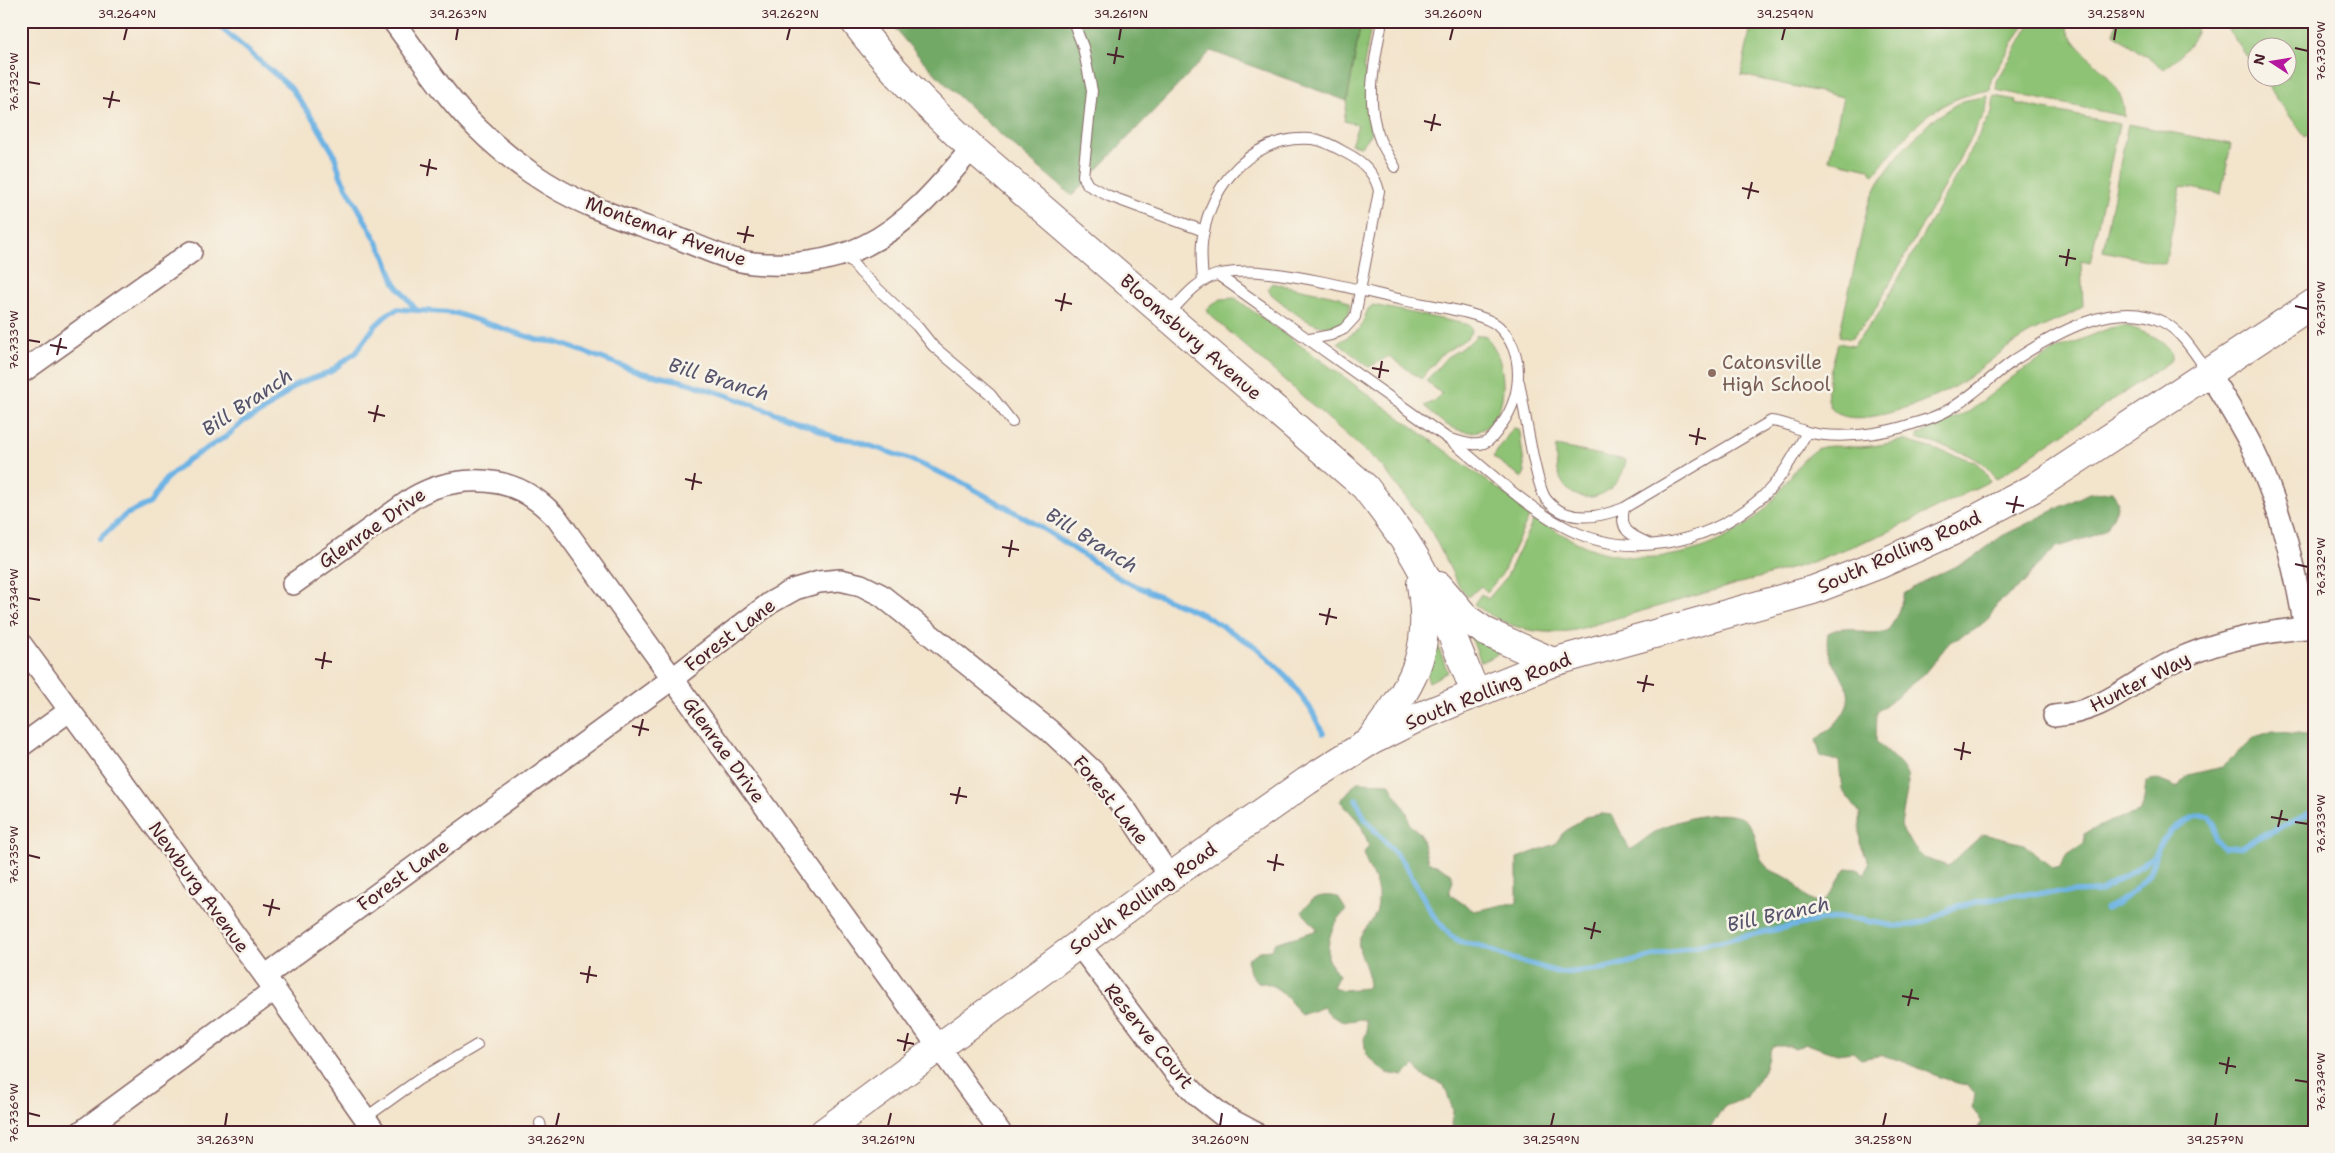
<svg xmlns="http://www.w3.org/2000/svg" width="2335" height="1153" viewBox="0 0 2335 1153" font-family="'Shantell Sans',sans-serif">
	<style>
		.green { fill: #8ec374; stroke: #6c7150 }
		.forest { fill: #72a966; stroke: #5e6448 }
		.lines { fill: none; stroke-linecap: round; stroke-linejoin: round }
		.stream { stroke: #6db3e4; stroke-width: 5.5 }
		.service-casing { stroke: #856463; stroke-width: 12 }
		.minor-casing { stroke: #856463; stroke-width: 24 }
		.secondary-casing { stroke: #856463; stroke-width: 30 }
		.primary-casing { stroke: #856463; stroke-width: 30 }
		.service { stroke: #fff; stroke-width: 10 }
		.minor { stroke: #fff; stroke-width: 21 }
		.secondary { stroke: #fff; stroke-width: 28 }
		.primary { stroke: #fff; stroke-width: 28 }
		.ticks { fill: none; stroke: #4a1f2b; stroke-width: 2 }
		.education-dot { fill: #8d6e63; stroke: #f7f3e8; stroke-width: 2 }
		.labels { text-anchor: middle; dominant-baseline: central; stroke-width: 5; stroke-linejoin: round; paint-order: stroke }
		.street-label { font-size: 19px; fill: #4a1f2b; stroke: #f7f3e8 }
		.education-label { font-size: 19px; fill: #785e54; stroke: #f7f3e8; text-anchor: start }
		.water-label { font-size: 20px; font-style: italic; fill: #56536c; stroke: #f7f3e8 }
		.neatline { fill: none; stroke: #4a1f2b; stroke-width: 2 }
		.ticks-label { font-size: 12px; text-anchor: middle; fill: #4a1f2b }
	</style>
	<rect width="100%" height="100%" fill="#f7f3e8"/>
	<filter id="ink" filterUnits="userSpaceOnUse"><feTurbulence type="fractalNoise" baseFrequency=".02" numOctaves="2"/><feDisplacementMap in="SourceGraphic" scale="10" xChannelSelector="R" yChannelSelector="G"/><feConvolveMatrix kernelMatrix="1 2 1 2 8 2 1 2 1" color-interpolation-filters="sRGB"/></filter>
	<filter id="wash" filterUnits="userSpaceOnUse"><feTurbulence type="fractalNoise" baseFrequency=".0096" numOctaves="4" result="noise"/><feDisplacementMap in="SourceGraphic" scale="20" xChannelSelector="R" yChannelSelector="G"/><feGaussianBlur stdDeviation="1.12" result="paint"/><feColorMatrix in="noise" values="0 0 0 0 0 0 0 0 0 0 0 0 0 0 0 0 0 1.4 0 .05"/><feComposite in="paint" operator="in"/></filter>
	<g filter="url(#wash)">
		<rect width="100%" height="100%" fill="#f3e4cc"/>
		<g class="green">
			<path d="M1361,21h11l-8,44 7,68 -10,13 -10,-2 7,-19 -14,-4z"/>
			<path d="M1752,21h274l-35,59 -1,10c-59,9 -81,41 -116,85l-5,-6 -40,-9 14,-63 -102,-22z"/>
			<path d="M2032,21h32c3,6 5,13 9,18 17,24 53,44 51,77l-128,-26 1,-9z"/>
			<path d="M2116,21h80c5,19 -19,37 -32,48l-50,-35z"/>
			<path d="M2222,21h92v110l-9,6 -43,-59h26v-30h-30l-1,23z"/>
			<path d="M1988,96l-2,15 -114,204 -21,24 -12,-3 29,-131 12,-25 21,-28 30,-31 31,-20z"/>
			<path d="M1994,96l22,4 -1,3 104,21 -29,139 -9,-2 2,45c-11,10 -42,20 -58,30 -24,14 -44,34 -68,49 -22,14 -105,49 -125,24 -11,-14 2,-49 6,-66l15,3 25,-31 114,-203z"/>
			<path d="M2128,124l103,20 -10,50 -40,-8 -16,78 -62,-13z"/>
			<path d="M1272,283l68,14 9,6c2,7 0,14 -5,18 -23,19 -56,-14 -73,-27l-3,-6z"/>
			<path d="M1235,298l292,212 2,7 -27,57 -15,18 -6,-6 -13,11 -9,-11 -28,-55 -49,-65 -173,-152 -2,-5 14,-10z"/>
			<path d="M1373,305l97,20 2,5 -5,8 -26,17 -20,24 -32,-23 -20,11 -31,-24 22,-14 8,-20z"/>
			<path d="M2126,325l31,13 15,14v8l-176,119c-17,-29 -51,-30 -79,-41v-3l53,-24 44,-35 42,-26 54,-22z"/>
			<path d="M1477,335h7c33,28 24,119 -33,92 -10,-4 -19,-14 -27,-21l14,-7 4,-5 -16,-13 21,-24 21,-13z"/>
			<path d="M1513,428l6,1 1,4 5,40 -3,5 -29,-21z"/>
			<path d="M1903,440l71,21 9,8 7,12 -104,52 -82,32 -229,65c-38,7 -70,-3 -101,-26l7,-10 7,5 18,-21 27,-57 4,-3c18,12 36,24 56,31 59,20 128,3 172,-40 16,-16 34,-51 52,-60 12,-5 25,-2 38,-2 16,0 32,-3 48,-7z"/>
			<path d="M1556,446l70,14c-7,47 -75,57 -70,-14z"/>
			<path d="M1467,627l34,20 -1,6 -19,9z"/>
			<path d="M1434,637l14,35 -19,10 -2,-5z"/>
		</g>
		<g class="forest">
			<path d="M889,21h472l-14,80 -136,-50 -139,145c-63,-55 -131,-108 -183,-175z"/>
			<path d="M2112,492l6,9 -2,10 -10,18 -13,7 -36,11 -23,22 -9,13 -28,22 -8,14 -13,11 -27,14 -25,31 -47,38 -1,29 25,24 6,10 1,9 -7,42 8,15 15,17 24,8 35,-32 41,10 12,11 17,13 7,-2 6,-11 18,-12v-9l25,-12 30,-10 5,-12 2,-19 10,-2 22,9 10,-13 34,-8 33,-30 18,-6 41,5v396h-339l7,-10 -10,-14 2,-14 -6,-9c-30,-4 -54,-23 -84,-29 -6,-1 -16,2 -23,3l-8,-7 -16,2 -31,-10 -11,5 -6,-3h-17l-8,24 -18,28 -23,9 -15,25h-249l-7,-6 1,-16 -9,-25 -21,-9 -8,-11 -11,11 -18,-3 -20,-18 -2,-16 3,-8 -1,-10 -6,-2c-14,4 -28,2 -36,-12l-23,8c-13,-16 -22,-32 -44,-33l-7,-9 -3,-14 13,-8 11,-1 4,-7 43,-13 -16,-18c10,-16 19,-18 36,-15l8,13c-16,18 -18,27 -18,50l11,15 -6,12 10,3 24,-2c5,-14 -5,-26 -8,-40 -3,-15 11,-21 16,-33 2,-4 3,-11 3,-15 2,-17 -12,-32 -14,-47l5,-8 -9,-22 -20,-22 17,-19 32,1 18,30 3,12 10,8 8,28 22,11 3,8 -4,14 25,17 43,-9v-44l38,-14 8,-11 22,-16 17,-3 10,1 18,35c9,-6 18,-14 28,-20 19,-11 76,-26 91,-6 10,13 6,31 17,42 8,8 20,9 27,16 11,10 11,20 29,21 13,-11 14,-23 25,-35l10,1 8,6 4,-11 -9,-21v-30l-18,-23 -3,-29 -18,-4 -5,-17c5,-6 13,-9 18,-15 39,-40 -14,-54 -6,-92 17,-8 18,-5 35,-1 7,2 17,0 24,0l9,-14 8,-24 18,-12 49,-23 31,-23 87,-43z"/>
		</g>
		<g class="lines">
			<g class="stream">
				<path d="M213,21l77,66 24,33 20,34 7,23 44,79 10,27 21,27"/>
				<path d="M2313,259h1"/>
				<path d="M100,539l25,-24 25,-12 15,-23 24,-21 38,-23 17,-15 21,-11 32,-26 33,-12 26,-20 19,-26 14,-13 9,-4 57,4 83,27 19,2 85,31 40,8 44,14 82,30 25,12 20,3 56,19 50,22 75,42 88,57 82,35 52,32 32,31 22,30 13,25"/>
				<path d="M1356,799l9,20 39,44 29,52 18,21 12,7 14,2 39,15 45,13 41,-4 85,-21 134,-28 25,-3 48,9 16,-1 15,-3 32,-16 62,-12 82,-3 42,-26 10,-9 18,-26 23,-13 6,-2 9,1 5,8 1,15 9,9 16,-1 74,-36"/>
				<path d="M2106,909c24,-12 46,-30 51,-57"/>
			</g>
		</g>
	</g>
	<g filter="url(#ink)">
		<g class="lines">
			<defs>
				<g id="service">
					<path d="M1073,21l10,26 9,44 -9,85 5,9 21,11 95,35"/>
					<path d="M1382,21c-7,39 -18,81 -2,119 4,9 10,18 15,27"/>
					<path d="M844,253l16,19 57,54 16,20 57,48 22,28"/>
					<path d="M1203,281c-1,-14 -3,-31 0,-45 9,-53 50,-101 108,-97 11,0 24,8 35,14 16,8 29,20 33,38l-24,126 -11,12 -13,6 -21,4"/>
					<path d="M1167,316c15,-16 30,-37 53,-42 16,-3 33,-3 49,-1 45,5 90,17 134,27 23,5 79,12 95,26 28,26 24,69 4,98 -4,7 -10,16 -18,19 -12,4 -25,-2 -37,-5l-229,-163"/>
					<path d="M1519,382c5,22 16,103 27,117 20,25 52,19 78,9l147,-87c14,1 23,7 36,11 31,8 78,2 108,-9 11,-3 25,-8 35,-14 24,-14 43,-34 66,-50 40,-26 100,-61 147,-37 20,10 33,34 45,50"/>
					<path d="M1450,440c36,29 71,63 111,85 65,37 146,20 201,-28 19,-17 33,-43 45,-65"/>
					<path d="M1624,508c-5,24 7,27 26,36"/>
					<path d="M365,1118l53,-38 59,-35"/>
					<path d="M540,1123l2,9"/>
				</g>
				<g id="minor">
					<path d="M393,21c27,36 52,76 84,107 31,31 72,60 112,77 28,13 59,22 88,33 24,9 50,22 76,25 36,4 78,-1 111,-17 45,-22 76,-60 108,-98"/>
					<path d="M21,373l170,-121"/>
					<path d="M2209,373c14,24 30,48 42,72 29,59 43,119 54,183"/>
					<path d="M293,584l120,-86c35,-21 87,-25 122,1 8,5 14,12 21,18l444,615"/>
					<path d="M21,644l244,332 110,156"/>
					<path d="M2054,716c53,-5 75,-33 120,-55 42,-20 93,-30 140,-34"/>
					<path d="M21,746l48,-35"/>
					<path d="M1079,945l95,126 24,25 24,19 32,17"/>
					<path d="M265,976l407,-297 98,-76 25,-14 24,-7 21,-2 21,5 20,10 168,135 45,42 34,41 42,64"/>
					<path d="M81,1132l193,-142"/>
				</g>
				<g id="secondary">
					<path d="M854,21c35,47 75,87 118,127l393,339c18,23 36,46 51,72 24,42 41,89 59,133"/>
					<path d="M1439,586l28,33 19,13 67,30"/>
					<path d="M1369,742c42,-56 64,-84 52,-158"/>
				</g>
				<path id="primary" d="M824,1132l346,-255 137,-96 62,-39 52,-26 132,-54 260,-72 65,-25 75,-34 81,-43 280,-185"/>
			</defs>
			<use href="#service" class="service-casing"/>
			<use href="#minor" class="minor-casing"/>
			<use href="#secondary" class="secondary-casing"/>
			<use href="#primary" class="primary-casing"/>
			<use href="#service" class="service"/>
			<use href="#minor" class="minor"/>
			<use href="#secondary" class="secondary"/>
			<use href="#primary" class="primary"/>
		</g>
	</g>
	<path class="ticks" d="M124,40l3,-12M456,40l2,-12M787,40l3,-12M1119,40l2,-12M1450,40l3,-12M1782,40l3,-12M2114,40l2,-12M2295,48l13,3M1107,54l17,3M1114,64l3,-17M28,82l12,2M103,98l17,3M109,108l4,-17M1424,121l17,4M1431,131l4,-17M420,165l17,4M427,176l3,-17M1742,188l17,4M1748,199l4,-17M737,233l17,3M744,243l4,-17M2059,256l17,3M2066,266l3,-17M1055,300l17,4M2295,306l13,3M1061,311l4,-18M28,340l12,2M50,345l17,3M57,355l4,-17M1372,368l17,3M1379,378l3,-17M368,412l17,4M374,422l4,-17M1689,435l17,4M1696,445l3,-17M685,479l17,4M692,490l3,-17M2006,503l18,3M2013,513l4,-17M1002,547l17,3M1009,557l3,-17M2295,564l13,3M28,598l12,2M1319,614l18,4M1326,625l4,-17M315,659l17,3M322,669l3,-17M1637,682l17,3M1643,692l4,-17M632,726l17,4M639,736l4,-17M1954,749l17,4M1961,760l3,-18M950,794l17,3M956,804l4,-17M2271,817l17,3M2295,822l13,2M2278,827l4,-17M28,855l12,3M1267,861l17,4M1274,871l3,-17M263,905l17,4M269,916l4,-17M1584,928l17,4M1591,939l4,-17M580,973l17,3M587,983l3,-17M1902,996l17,3M1908,1006l4,-17M897,1040l17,4M904,1051l4,-18M2219,1063l17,4M2226,1074l3,-17M2295,1080l13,2M28,1113l12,3M225,1126l2,-13M556,1126l3,-13M888,1126l3,-13M1220,1126l2,-13M1551,1126l3,-13M1883,1126l3,-13M2215,1126l2,-13"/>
	<circle class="education-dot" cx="1712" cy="373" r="5"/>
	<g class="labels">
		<g class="street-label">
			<text transform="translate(666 231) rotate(20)">Montemar Avenue</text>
			<text transform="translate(1191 337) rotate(41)">Bloomsbury Avenue</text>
			<text transform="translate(372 528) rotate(-35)">Glenrae Drive</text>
			<text transform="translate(1899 552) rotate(-24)">South Rolling Road</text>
			<text transform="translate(730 635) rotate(-37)">Forest Lane</text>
			<text transform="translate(2140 682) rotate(-27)">Hunter Way</text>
			<text transform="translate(1488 691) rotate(-22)">South Rolling Road</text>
			<text transform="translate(724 750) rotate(54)">Glenrae Drive</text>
			<text transform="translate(1111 800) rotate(51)">Forest Lane</text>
			<text transform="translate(403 875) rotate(-36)">Forest Lane</text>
			<text transform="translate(199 887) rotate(54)">Newburg Avenue</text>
			<text transform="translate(1143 898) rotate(-36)">South Rolling Road</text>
			<text transform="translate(1149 1036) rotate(51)">Reserve Court</text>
		</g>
		<g class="education-label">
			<text x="1722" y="362">Catonsville<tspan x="1722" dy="22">High School</tspan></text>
		</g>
		<g class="water-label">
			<text transform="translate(719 379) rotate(17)">Bill Branch</text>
			<text transform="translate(247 402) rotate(-34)">Bill Branch</text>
			<text transform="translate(1092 540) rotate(32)">Bill Branch</text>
			<text transform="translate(1778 914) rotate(-12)">Bill Branch</text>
		</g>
	</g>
	<rect width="2335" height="1153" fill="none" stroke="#f7f3e8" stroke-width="55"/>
	<g transform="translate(2272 62) rotate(282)"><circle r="24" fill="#f7f3e8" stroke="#b29e9c"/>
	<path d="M0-4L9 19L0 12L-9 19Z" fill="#b5179e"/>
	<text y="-8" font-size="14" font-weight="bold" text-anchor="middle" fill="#4a1f2b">N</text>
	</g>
	<rect x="28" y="28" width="2280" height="1098" class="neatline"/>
	<g class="ticks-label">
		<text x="127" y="18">39.264°N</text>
		<text x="458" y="18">39.263°N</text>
		<text x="790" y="18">39.262°N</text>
		<text x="1121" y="18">39.261°N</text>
		<text x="1453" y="18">39.260°N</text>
		<text x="1785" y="18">39.259°N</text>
		<text x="2116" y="18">39.258°N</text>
		<text transform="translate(2321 51) rotate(-90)" y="4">76.730°W</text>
		<text transform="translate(14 82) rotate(-90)" y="4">76.732°W</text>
		<text transform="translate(2321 309) rotate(-90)" y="4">76.731°W</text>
		<text transform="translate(14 340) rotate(-90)" y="4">76.733°W</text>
		<text transform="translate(2321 567) rotate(-90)" y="4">76.732°W</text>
		<text transform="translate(14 598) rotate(-90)" y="4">76.734°W</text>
		<text transform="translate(2321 824) rotate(-90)" y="4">76.733°W</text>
		<text transform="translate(14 855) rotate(-90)" y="4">76.735°W</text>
		<text transform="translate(2321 1082) rotate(-90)" y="4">76.734°W</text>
		<text transform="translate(14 1113) rotate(-90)" y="4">76.736°W</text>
		<text x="225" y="1144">39.263°N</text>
		<text x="556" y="1144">39.262°N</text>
		<text x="888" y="1144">39.261°N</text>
		<text x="1220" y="1144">39.260°N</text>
		<text x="1551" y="1144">39.259°N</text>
		<text x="1883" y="1144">39.258°N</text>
		<text x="2215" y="1144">39.257°N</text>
	</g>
</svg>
